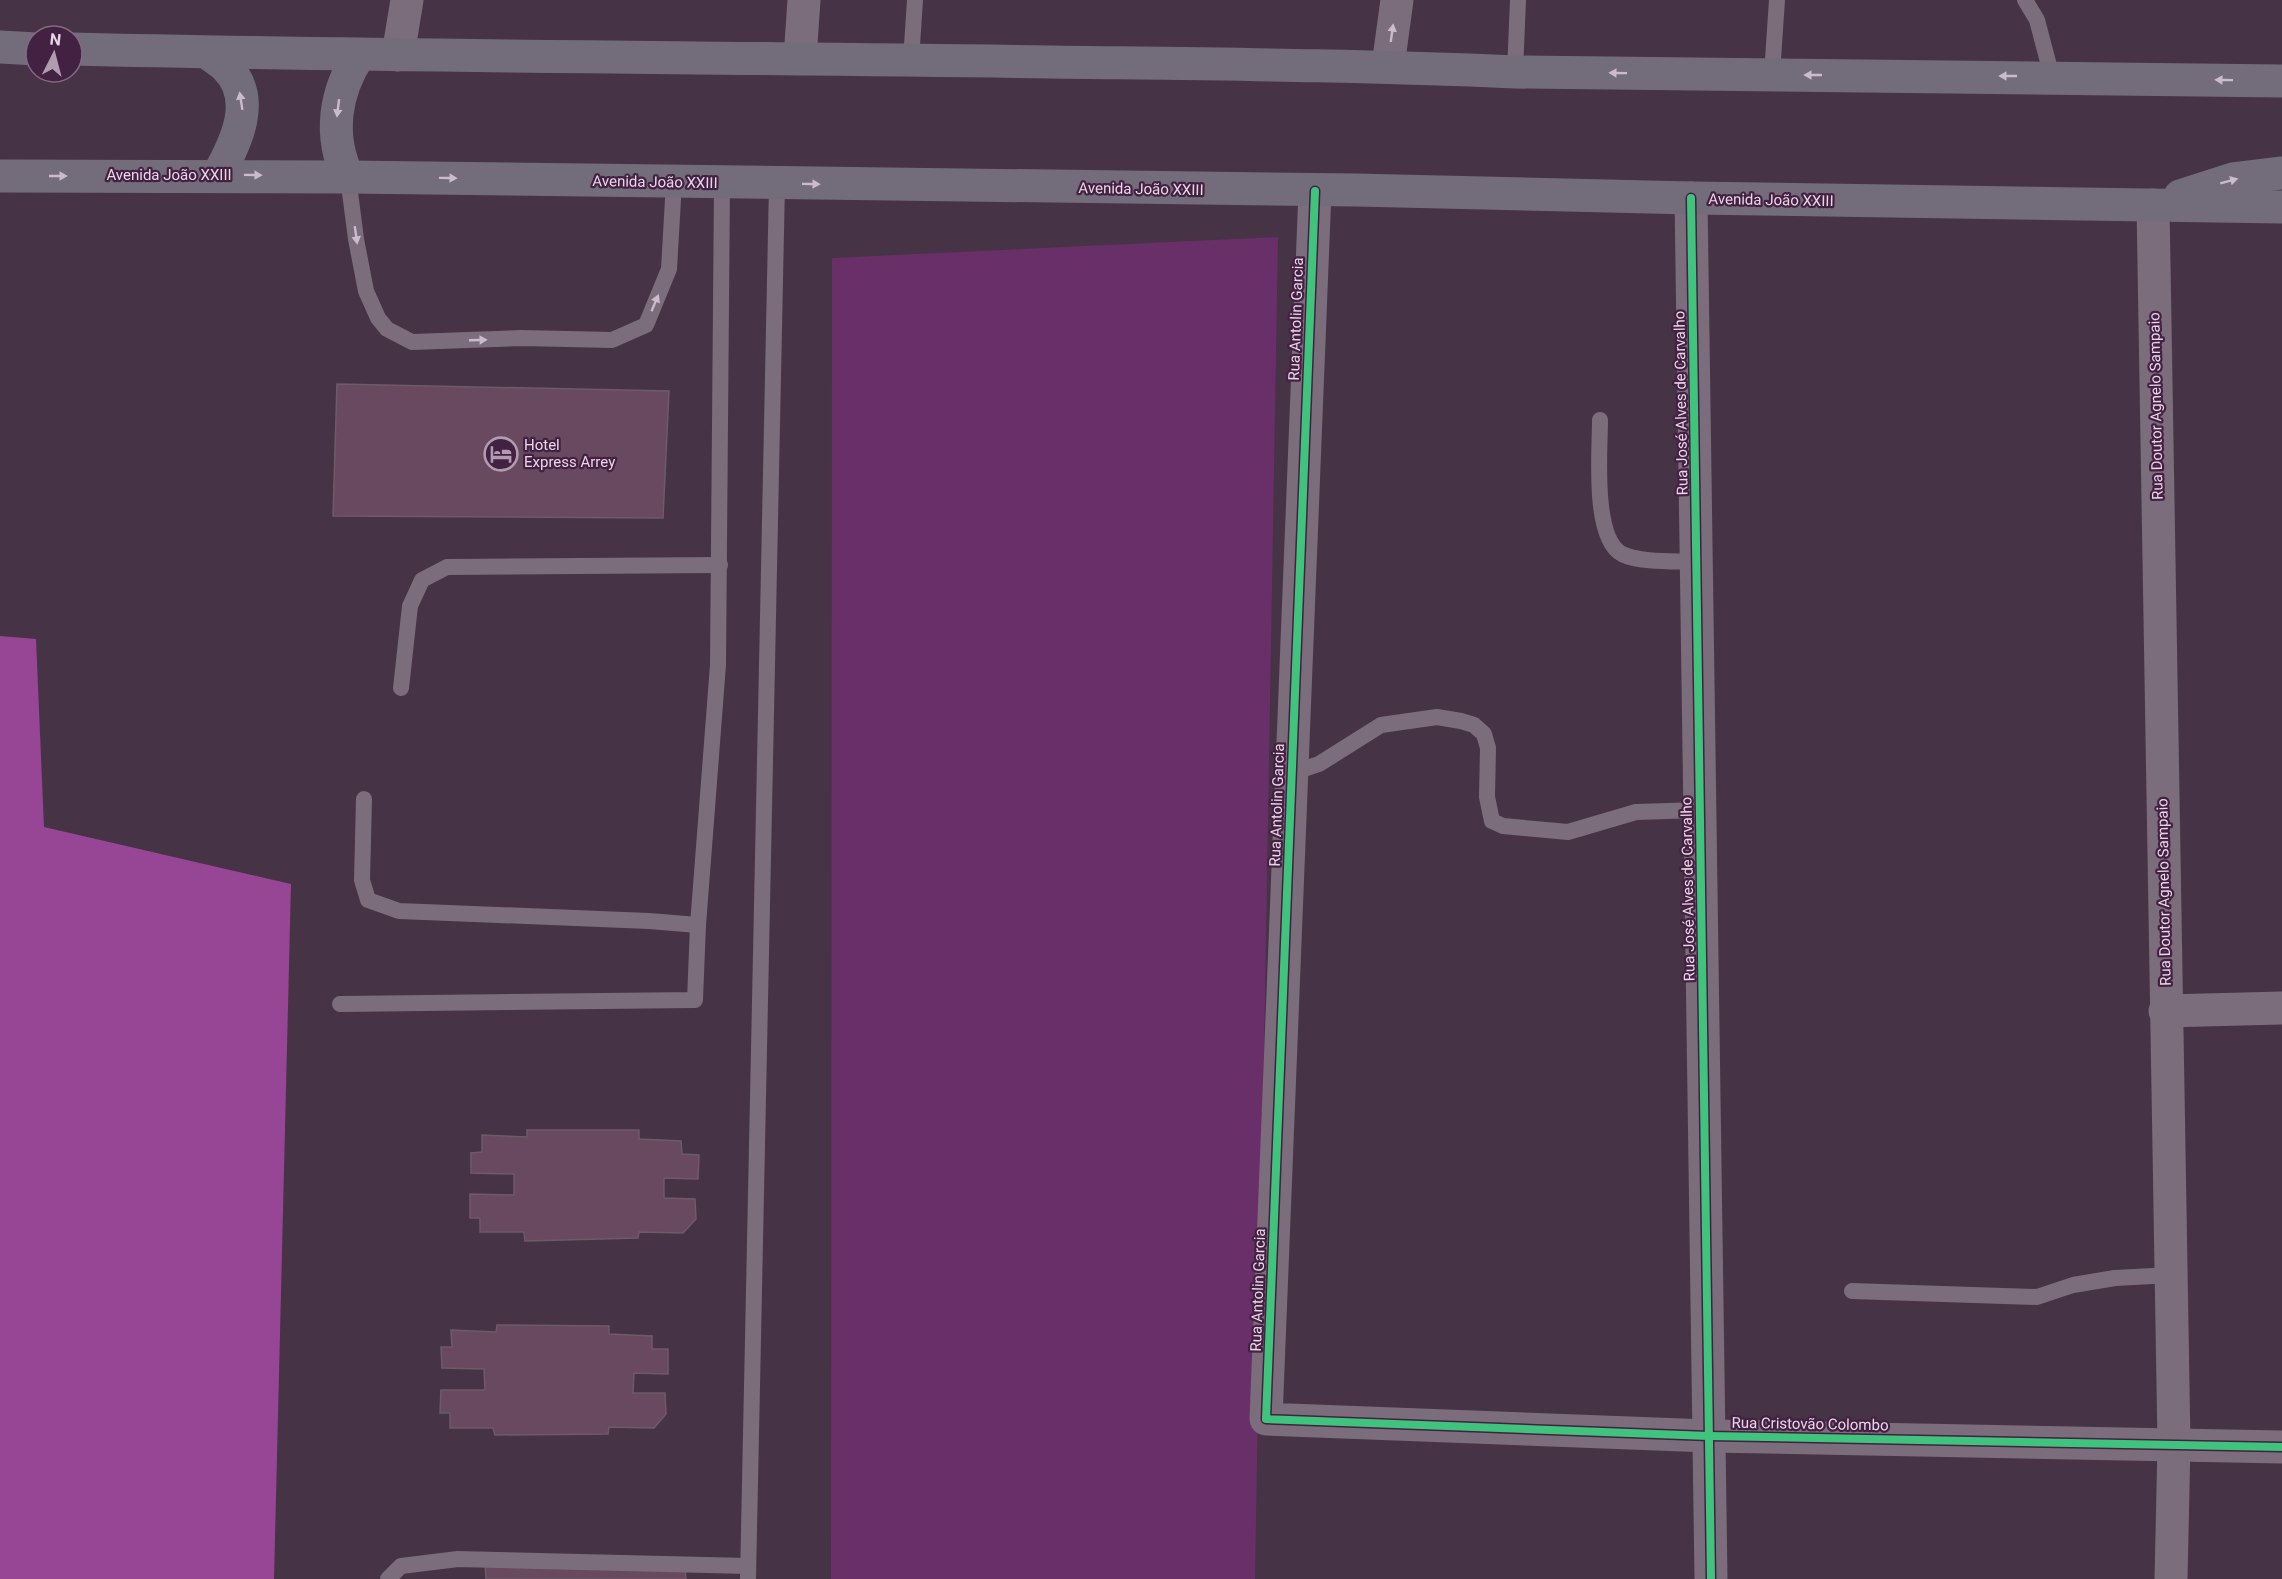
<svg xmlns="http://www.w3.org/2000/svg" width="2282" height="1579" viewBox="0 0 2282 1579" font-family="Roboto,sans-serif">
	<style>
		.green { fill: #692f68 }
		.forest { fill: #974696 }
		.building { fill: #68495f; stroke: #6e5b68; stroke-width: 1.5 }
		.lines { fill: none; stroke-linecap: round; stroke-linejoin: round }
		.service { stroke: #7b6d7b; stroke-width: 16 }
		.minor { stroke: #7b6d7b; stroke-width: 33 }
		.primary { stroke: #736d7b; stroke-width: 33 }
		.cycleway-casing { stroke: #432142; stroke-width: 11 }
		.cycleway { stroke: #40c37c; stroke-width: 8 }
		.oneway { fill: #cebacd }
		.oneway2 { fill: #ccbacd }
		.labels { text-anchor: middle; dominant-baseline: central; stroke-width: 4.5; stroke-linejoin: round; paint-order: stroke }
		.street-label { font-size: 15px; fill: #ead4e8; stroke: #432142 }
		.poi-label { font-size: 15px; fill: #ead4e8; stroke: #432142; text-anchor: start }
	</style>
	<rect width="100%" height="100%" fill="#463345"/>
	<path class="green" d="M1278,237l-23,1342h-424l1,-1321z"/>
	<path class="forest" d="M0,636l36,3 8,188 247,57 -17,695h-274z"/>
	<g class="building">
		<path d="M337,384l332,7 -6,127 -330,-2z"/>
		<path d="M527,1130h112v9l42,2 1,13 17,1 -1,24 -34,-1v20l31,1 1,20 -13,14 -44,-1 -1,6 -113,3 -1,-9h-44v-14h-10v-24l44,1v-21l-43,-1v-20l11,-1v-17l45,2z"/>
		<path d="M497,1325l112,1v8l43,2v13h16v25l-34,-1 -1,20h32l1,21 -12,14 -45,-1 -1,7 -113,1 -2,-7h-43v-15h-10l1,-23h44l-1,-21 -42,-1 -1,-21h11l-1,-17 45,2z"/>
		<path d="M485,1564l200,5 1,10h-200z"/>
	</g>
	<g class="lines">
		<g class="service">
			<path d="M2025,0l12,20 15,57"/>
			<path d="M911,60l4,-60"/>
			<path d="M1515,72l3,-72"/>
			<path d="M1772,74l5,-74"/>
			<path d="M348,177l8,62 10,52 12,27 9,11 25,13 109,-4 91,2 34,-15 23,-56 5,-87"/>
			<path d="M1600,420c0,30 -8,118 22,134 18,9 54,7 74,8"/>
			<path d="M401,688l9,-82 12,-26 25,-13 273,-2"/>
			<path d="M1292,773l27,-9 62,-39 56,-8 24,4 13,4 10,9 4,14 -1,49 5,24 11,5 65,6 68,-20 64,-2"/>
			<path d="M364,799l-2,81 6,20 31,11 250,10 49,4 20,-260 4,-482"/>
			<path d="M340,1004l355,-4 3,-75"/>
			<path d="M1852,1291l185,6 36,-12 42,-7 56,-3"/>
			<path d="M388,1579l13,-13 57,-7 290,7"/>
			<path d="M748,1579l29,-1395"/>
		</g>
		<g class="minor">
			<path d="M398,55l9,-55"/>
			<path d="M800,58l4,-58"/>
			<path d="M1388,66l9,-66"/>
			<path d="M1315,191l-49,1228 443,17 573,11"/>
			<path d="M1691,198l20,1381"/>
			<path d="M2153,205l21,1239 -3,135"/>
			<path d="M2165,1011l117,-3"/>
		</g>
		<g class="primary">
			<path d="M0,47l36,2"/>
			<path d="M72,49c326,8 653,8 979,13 155,2 310,3 464,10l767,9"/>
			<path d="M208,53c6,5 13,9 18,14 32,31 10,76 -8,108"/>
			<path d="M0,176l348,1 1008,13 335,8 591,9"/>
			<path d="M348,177c-20,-42 -13,-85 11,-122"/>
			<path d="M2180,196l53,-17 49,-6"/>
		</g>
		<defs>
			<g id="cycleway">
				<path d="M1315,191l-49,1228 443,17 573,11"/>
				<path d="M1691,198l20,1381"/>
			</g>
		</defs>
		<use href="#cycleway" class="cycleway-casing"/>
		<use href="#cycleway" class="cycleway"/>
	</g>
	<defs><path id="oneway-solid" d="M-6-.8H1V-3.2L6.5 0L1 3.2V.8H-6Z" transform="scale(1.5)"/></defs>
	<g class="oneway">
		<use href="#oneway-solid" transform="translate(1392 33) rotate(-82)"/>
		<use href="#oneway-solid" transform="translate(356 235) rotate(82)"/>
		<use href="#oneway-solid" transform="translate(655 303) rotate(-67)"/>
		<use href="#oneway-solid" transform="translate(478 340) rotate(-2)"/>
	</g>
	<g class="oneway2">
		<use href="#oneway-solid" transform="translate(1618 73) rotate(-179)"/>
		<use href="#oneway-solid" transform="translate(1813 75) rotate(-180)"/>
		<use href="#oneway-solid" transform="translate(2008 76) rotate(-180)"/>
		<use href="#oneway-solid" transform="translate(2224 80) rotate(-179)"/>
		<use href="#oneway-solid" transform="translate(241 101) rotate(-99)"/>
		<use href="#oneway-solid" transform="translate(338 108) rotate(97)"/>
		<use href="#oneway-solid" transform="translate(253 175) rotate(1)"/>
		<use href="#oneway-solid" transform="translate(58 176)"/>
		<use href="#oneway-solid" transform="translate(448 178) rotate(1)"/>
		<use href="#oneway-solid" transform="translate(2229 181) rotate(-15)"/>
		<use href="#oneway-solid" transform="translate(811 184) rotate(1)"/>
	</g>
	<defs>
		<symbol id="hotel-ring" viewBox="-11 -11 22 22"><circle r="9.5" fill="#432142" stroke="#b19caf" stroke-width="1.5"/><path d="M-6-4.5h1.5V1H6V5H4.5V3h-9V5H-6ZM-4 0a1.8 1.8 0 1 1 3.6 0ZM.5 0V-2.5h3Q6-2.5 6 0Z" fill="#b19caf"/></symbol>
	</defs>
	<g fill-rule="evenodd">
		<use href="#hotel-ring" x="482" y="435" width="38" height="38"/>
	</g>
	<g class="labels">
		<g class="street-label">
			<text x="169" y="175">Avenida João XXIII</text>
			<text transform="translate(655 182) rotate(1)">Avenida João XXIII</text>
			<text transform="translate(1141 189) rotate(1)">Avenida João XXIII</text>
			<text transform="translate(1771 200) rotate(1)">Avenida João XXIII</text>
			<text transform="translate(1296 319) rotate(-88)">Rua Antolin Garcia</text>
			<text transform="translate(1681 403) rotate(-91)">Rua José Alves de Carvalho</text>
			<text transform="translate(2156 406) rotate(-91)">Rua Doutor Agnelo Sampaio</text>
			<text transform="translate(1277 805) rotate(-88)">Rua Antolin Garcia</text>
			<text transform="translate(1688 889) rotate(-91)">Rua José Alves de Carvalho</text>
			<text transform="translate(2164 892) rotate(-91)">Rua Doutor Agnelo Sampaio</text>
			<text transform="translate(1258 1290) rotate(-88)">Rua Antolin Garcia</text>
			<text transform="translate(1810 1424) rotate(1)">Rua Cristovão Colombo</text>
		</g>
		<g class="poi-label">
			<text x="524" y="445">Hotel<tspan x="524" dy="17">Express Arrey</tspan></text>
		</g>
	</g>
	<g transform="translate(54 54) rotate(6)"><circle r="28" fill="#432142" stroke="#866984" stroke-width="1.5"/>
	<path d="M0-4.5L10 22L0 15L-10 22Z" fill="#b19caf"/>
	<text y="-9" font-size="16" font-weight="bold" text-anchor="middle" fill="#ead4e8">N</text>
	</g>
</svg>
